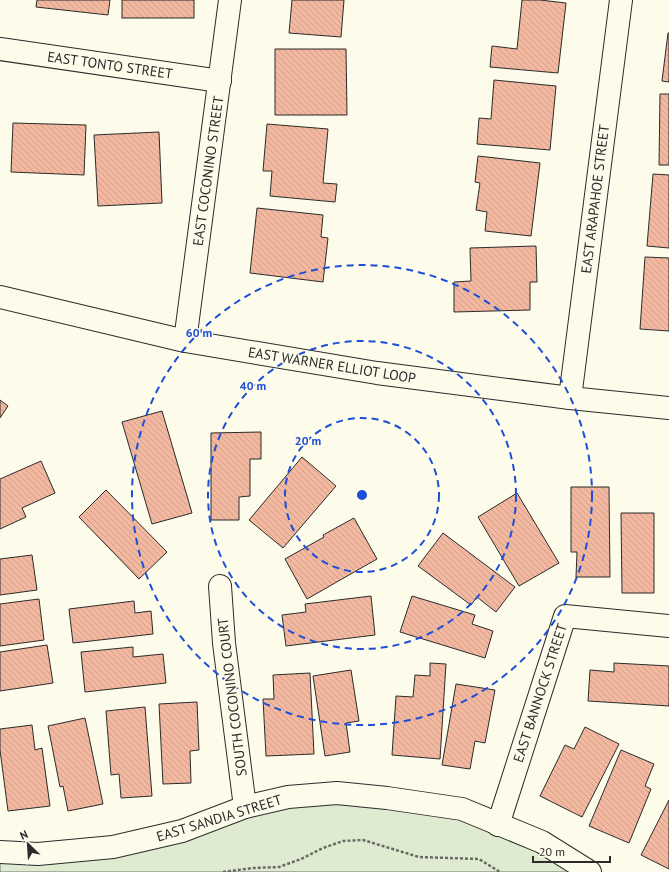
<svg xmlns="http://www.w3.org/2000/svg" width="669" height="872" viewBox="0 0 669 872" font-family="'PT Sans',sans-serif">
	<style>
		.green { fill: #deebd1; stroke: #74746e }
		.building { fill: url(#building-back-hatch); stroke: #2b2b2b }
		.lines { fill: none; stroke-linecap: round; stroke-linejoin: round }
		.street-casing { stroke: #2b2b2b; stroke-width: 24 }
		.secondary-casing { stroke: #2b2b2b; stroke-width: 24 }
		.path { stroke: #6a6964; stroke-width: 2.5; stroke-dasharray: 3 2; stroke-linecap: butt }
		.street { stroke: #fdfbea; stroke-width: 22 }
		.secondary { stroke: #fdfbea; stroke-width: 22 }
		.ring { fill: none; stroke: #1d4ed8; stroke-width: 2; stroke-dasharray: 7 5 }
		.labels { text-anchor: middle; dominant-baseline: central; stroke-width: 3; stroke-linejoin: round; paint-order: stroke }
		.street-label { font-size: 14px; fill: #2b2b2b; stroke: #fdfbea }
		.centre { fill: #1d4ed8; stroke: #fdfbea; stroke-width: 2 }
		.ring-label { font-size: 12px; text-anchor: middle; font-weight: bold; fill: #1d4ed8; stroke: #fdfbea; stroke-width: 3; stroke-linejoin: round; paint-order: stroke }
	</style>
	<defs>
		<pattern id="building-back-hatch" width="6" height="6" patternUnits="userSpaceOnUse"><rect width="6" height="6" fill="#f2b8a0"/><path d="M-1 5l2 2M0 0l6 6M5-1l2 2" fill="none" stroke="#d09e8a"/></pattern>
	</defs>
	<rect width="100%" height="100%" fill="#fdfbea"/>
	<path class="green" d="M288,797l174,12 128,63h-590v-20l38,2z"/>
	<g class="building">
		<path d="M37,0h73l-2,15 -72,-8z"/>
		<rect x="122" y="0" width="72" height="18"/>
		<path d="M292,0h52l-3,37 -52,-4z"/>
		<path d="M522,0h18l26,3 -8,70 -68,-6 2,-21 25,3z"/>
		<path d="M668,33h1v49l-7,-1z"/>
		<path d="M275,49h71l1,66h-72z"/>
		<path d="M494,80l62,6 -6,64 -73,-6 2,-26 12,1z"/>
		<path d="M660,94h9v71h-10z"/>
		<path d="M13,123l73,2 -2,50 -73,-3z"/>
		<path d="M267,124l61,5 -5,54 14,1 -2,18 -65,-6 2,-25h-9z"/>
		<path d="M159,132l3,71 -64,3 -4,-71z"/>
		<path d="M478,156l62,7 -9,73 -46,-5 2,-19 -11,-2 4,-27 -5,-1z"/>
		<path d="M653,174l16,1v73l-22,-2z"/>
		<path d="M257,208l66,7 -2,22 7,1 -5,44 -73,-9z"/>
		<path d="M536,246l1,36h-7v28l-76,2v-30l17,-1 -1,-33z"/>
		<path d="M645,257l24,1v73l-29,-2z"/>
		<path d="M0,400l8,6 -8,12z"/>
		<path d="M162,411l30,102 -40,11 -30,-102z"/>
		<path d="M261,432v27h-11v37l-11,1v23h-28v-87z"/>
		<path d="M302,457l34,29 -53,62 -34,-28z"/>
		<path d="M41,461l14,32 -33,15 4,9 -26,12v-50z"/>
		<path d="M571,487h38l1,90h-34l1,-25h-6z"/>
		<path d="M106,490l61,62 -28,27 -60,-62z"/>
		<path d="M517,493l42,70 -40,23 -41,-69z"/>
		<path d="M621,513h33v80h-32z"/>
		<path d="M354,518l23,41 -70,40 -22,-40 39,-22 -1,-2z"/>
		<path d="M443,533l72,54 -19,25 -19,-15 -6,8 -53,-39z"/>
		<path d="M32,555l5,35 -37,5v-36z"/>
		<path d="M371,596l4,39 -89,11 -4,-31 24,-3 -1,-8z"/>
		<path d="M412,596l63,19 -3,9 21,7 -8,27 -85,-26z"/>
		<path d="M39,599l5,41 -44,6v-42z"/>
		<path d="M134,601l1,12 16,-2 2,23 -80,9 -4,-34z"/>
		<path d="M47,645l6,38 -53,8v-39z"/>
		<path d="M133,647v10l30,-3 3,29 -81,9 -4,-40z"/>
		<path d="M430,663l16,1 -6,95 -48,-4 4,-59 17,1 2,-22 15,1z"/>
		<path d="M614,663l55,3v40l-81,-5 2,-31 24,2z"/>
		<path d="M351,670l8,51 -13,2 4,29 -25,4 -12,-80z"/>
		<path d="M310,673l4,81 -48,2 -3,-57h11l-1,-24z"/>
		<path d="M456,684l39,6 -10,53 -10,-2 -5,28 -28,-4z"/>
		<path d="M197,702l2,48 -9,1 1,32 -28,1 -4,-80z"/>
		<path d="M145,707l7,89 -31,2 -2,-24 -8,1 -5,-64z"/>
		<path d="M85,718l18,86 -35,7 -5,-25 -3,1 -12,-61z"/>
		<path d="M32,725l3,25 7,-2 8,58 -42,5 -8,-61v-21z"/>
		<path d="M585,727l34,17 -37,73 -42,-21 25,-51 9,4z"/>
		<path d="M621,750l33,14 -9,22 6,3 -22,54 -40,-17z"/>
		<path d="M669,800v69l-28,-14z"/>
	</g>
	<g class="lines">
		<defs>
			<g id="street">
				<path d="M0,49l220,32"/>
				<path d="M185,341l45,-341"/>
				<path d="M570,398l51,-398"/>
				<path d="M220,586l4,57 21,164"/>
				<path d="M498,825l67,-209 104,10"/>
				<path d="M0,852l38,2 75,-7 69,-16 63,-24 43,-10 49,-4 50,5 75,11 80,33 48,30"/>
			</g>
			<path id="secondary" d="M0,297l185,44 192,32 193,25 99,10"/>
		</defs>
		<use href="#street" class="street-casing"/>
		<use href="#secondary" class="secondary-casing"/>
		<path class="path" d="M223,872l30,-4 26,-1 22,-8 22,-11 20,-7 20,-1 56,17 60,2 21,13"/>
		<use href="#street" class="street"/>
		<use href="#secondary" class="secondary"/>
	</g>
	<g class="ring">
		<circle cx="362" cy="495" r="77"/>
		<circle cx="362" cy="495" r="154"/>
		<circle cx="362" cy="495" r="230"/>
	</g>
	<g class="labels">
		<g class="street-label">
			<text transform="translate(110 65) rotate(8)">EAST TONTO STREET</text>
			<text transform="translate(208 171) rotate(-82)">EAST COCONINO STREET</text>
			<text transform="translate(595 199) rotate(-83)">EAST ARAPAHOE STREET</text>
			<text transform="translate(332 365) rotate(9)">EAST WARNER ELLIOT LOOP</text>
			<text transform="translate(540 693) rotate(-72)">EAST BANNOCK STREET</text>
			<text transform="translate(232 697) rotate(-97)">SOUTH COCONINO COURT</text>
			<text transform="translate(219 818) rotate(-17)">EAST SANDIA STREET</text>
		</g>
	</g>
	<circle cx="362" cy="495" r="6" class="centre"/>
	<g class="ring-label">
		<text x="199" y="337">60 m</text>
		<text x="253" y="390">40 m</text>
		<text x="308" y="445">20 m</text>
	</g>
	<g transform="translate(28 844) rotate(335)" stroke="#fdfbea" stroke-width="3" paint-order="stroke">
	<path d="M0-3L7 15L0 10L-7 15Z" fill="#2b2b2b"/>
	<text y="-6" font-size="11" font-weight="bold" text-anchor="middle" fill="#2b2b2b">N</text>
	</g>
	<path d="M533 856v6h77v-6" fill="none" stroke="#2b2b2b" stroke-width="2"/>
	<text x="539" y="856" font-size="12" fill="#2b2b2b" stroke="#fdfbea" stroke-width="3" paint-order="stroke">20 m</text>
</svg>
